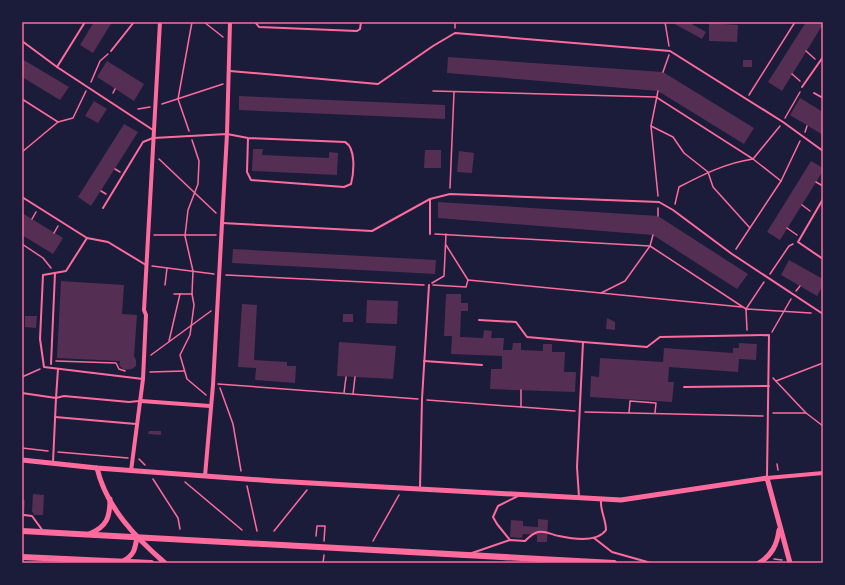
<svg xmlns="http://www.w3.org/2000/svg" width="845" height="585" viewBox="0 0 845 585" font-family="'Roboto Condensed',sans-serif">
	<style>
		.building { fill: #542f53 }
		.lines { fill: none; stroke-linecap: round; stroke-linejoin: round }
		.path { stroke: #ff6b9d; stroke-width: 1.5 }
		.service { stroke: #ff6b9d; stroke-width: 2 }
		.minor { stroke: #ff6b9d; stroke-width: 4 }
		.tertiary { stroke: #ff6b9d; stroke-width: 5 }
		.primary { stroke: #ff6b9d; stroke-width: 6 }
		.neatline { fill: none; stroke: #ff6b9d; stroke-width: 1.5 }
	</style>
	<rect width="100%" height="100%" fill="#1b1b3a"/>
	<g class="building">
		<path d="M94,22h18l-19,31 -13,-8z"/>
		<path d="M671,22h17l18,10 -4,7z"/>
		<path d="M806,22h17v2l-41,67 -14,-9z"/>
		<path d="M709,23l29,2 -1,17 -28,-1z"/>
		<path d="M448,57l215,15 91,56 -10,16 -86,-53 -211,-18z"/>
		<path d="M22,59l47,28 -9,13 -38,-23z"/>
		<rect x="743" y="60" width="9" height="7"/>
		<path d="M107,61l37,23 -10,17 -37,-24z"/>
		<path d="M239,96l206,9v14l-206,-9z"/>
		<path d="M800,98l23,14v23l-33,-20z"/>
		<path d="M94,101l13,8 -9,14 -13,-7z"/>
		<path d="M124,124l14,8 -47,74 -13,-9z"/>
		<path d="M253,149h10l-1,6 67,3v-6l9,1 -1,22 -85,-4z"/>
		<path d="M425,150h16v18h-17z"/>
		<path d="M459,151l15,2 -2,20 -15,-1z"/>
		<path d="M811,161l12,7v3l-43,69 -13,-8z"/>
		<path d="M438,202l220,14 90,58 -11,15 -84,-54 -215,-17z"/>
		<path d="M22,213l41,25 -10,16 -31,-19z"/>
		<path d="M233,249l203,11 -1,14 -203,-11z"/>
		<path d="M789,260l34,19v6l-6,11 -36,-21z"/>
		<path d="M61,281l63,4 -2,29 15,1 -3,41 2,4v6l-4,3 -8,1 -5,-5 1,-4 -63,-3z"/>
		<path d="M446,294h15v9h7v8h-7l-1,26 23,1 1,-8 8,1 -1,7h13l-1,12h9l1,-7h8v7l22,1v-7h9v8h13l-1,20h12l-1,20 -85,-3 1,-20h11v-13l-51,-2 1,-18h-8z"/>
		<path d="M367,300l31,1 -1,23 -31,-1z"/>
		<path d="M242,304l15,1 -3,55 33,2v4h9l-1,17 -40,-3 1,-12 -18,-1z"/>
		<rect x="343" y="314" width="10" height="8"/>
		<path d="M25,316h12l-1,12 -11,-1z"/>
		<path d="M607,318l8,4v8l-9,-1z"/>
		<path d="M339,342l57,4 -3,33 -56,-3z"/>
		<path d="M739,343l18,1 -1,16 -17,-1 -1,13 -69,-5 -1,15h6l-2,20 -82,-5 1,-21 8,1 1,-19 63,4 1,-14 69,5v-5h6z"/>
		<path d="M149,431h12v4l-13,-1z"/>
		<path d="M33,494l11,1 -1,20h-9l-2,-4z"/>
		<path d="M22,500h3l-1,18h-2z"/>
		<path d="M538,519l10,1 -1,22h-10v-7l-14,-1 -1,4 -12,-1 1,-17 12,1v5l15,1z"/>
	</g>
	<g class="lines">
		<g class="path">
			<path d="M204,22l19,15"/>
			<path d="M665,22l4,24"/>
			<path d="M822,26l1,2"/>
			<path d="M455,28v-6"/>
			<path d="M806,51l9,8"/>
			<path d="M663,72l6,-17"/>
			<path d="M792,74l8,7"/>
			<path d="M91,82l9,-21 8,-7"/>
			<path d="M433,91l223,6 97,62 28,22"/>
			<path d="M658,91l-7,35 7,70"/>
			<path d="M113,93l2,-4"/>
			<path d="M749,95l46,-73"/>
			<path d="M22,99l36,23 15,-4 13,-27"/>
			<path d="M162,104l61,-20"/>
			<path d="M138,109l12,-2"/>
			<path d="M785,118l15,-26"/>
			<path d="M651,126l22,11 11,16 24,19 5,15 37,41"/>
			<path d="M189,131l-11,-32 14,-77"/>
			<path d="M805,132l2,-6"/>
			<path d="M192,140l7,21 -1,23 -10,26 -3,26 8,35 -1,23 2,11 -4,30 -10,20 7,24 19,16"/>
			<path d="M22,152l36,-30"/>
			<path d="M159,159l57,54"/>
			<path d="M115,169l5,3"/>
			<path d="M816,182l7,4"/>
			<path d="M450,188l4,-96"/>
			<path d="M101,191l5,3"/>
			<path d="M675,204l4,-17c25,-13 47,-24 74,-28l27,-33"/>
			<path d="M802,205l8,6"/>
			<path d="M658,216v-8"/>
			<path d="M32,219l4,-7"/>
			<path d="M787,228l10,7"/>
			<path d="M54,233l4,-7"/>
			<path d="M435,234l215,12 96,63 18,-27"/>
			<path d="M154,235h62"/>
			<path d="M22,244l21,14 8,10"/>
			<path d="M736,249l45,-68 19,-40"/>
			<path d="M152,266l62,8"/>
			<path d="M770,274l19,-28 4,-2"/>
			<path d="M226,275l198,10"/>
			<path d="M468,280l133,13 24,-12 25,-35 3,-11"/>
			<path d="M432,283l12,-7 2,-42"/>
			<path d="M165,285l2,-17"/>
			<path d="M433,285l33,2 2,-7 -22,-35"/>
			<path d="M796,291l4,-5"/>
			<path d="M601,293l141,14"/>
			<path d="M174,294h18"/>
			<path d="M747,330l-1,-21 65,4"/>
			<path d="M772,332l19,-33"/>
			<path d="M169,341l11,-47"/>
			<path d="M151,355l60,-44"/>
			<path d="M56,361l60,2 3,6 6,2"/>
			<path d="M150,372l34,-1"/>
			<path d="M22,377l18,-8"/>
			<path d="M773,378l33,35"/>
			<path d="M776,381l47,-18"/>
			<path d="M218,384l200,15"/>
			<path d="M220,388l13,36 8,47"/>
			<path d="M521,390v17"/>
			<path d="M344,393l2,-16"/>
			<path d="M353,394l2,-17"/>
			<path d="M427,400l148,11"/>
			<path d="M585,412l178,4"/>
			<path d="M629,413l1,-12 26,2 -1,10"/>
			<path d="M773,413h33l17,13"/>
			<path d="M22,448l26,3"/>
			<path d="M58,452l70,6"/>
			<path d="M139,459l6,6"/>
			<path d="M777,464l1,6"/>
			<path d="M153,479l25,39 2,11"/>
			<path d="M185,482l57,48"/>
			<path d="M247,486l10,45"/>
			<path d="M274,531l33,-41"/>
			<path d="M316,536l1,-10h8l-1,15"/>
			<path d="M373,541l26,-46"/>
			<path d="M774,559l8,1"/>
			<path d="M323,563l1,-8"/>
		</g>
		<g class="service">
			<path d="M255,22l4,5 98,4 3,-2 1,-7"/>
			<path d="M22,41l35,26 96,63"/>
			<path d="M111,51l23,-29"/>
			<path d="M57,67l28,-45"/>
			<path d="M230,71l148,13 55,-38 22,-13 215,18 113,71 40,29"/>
			<path d="M802,87l21,-30"/>
			<path d="M814,93l9,5"/>
			<path d="M22,197l65,41 21,4 38,23"/>
			<path d="M823,199l-25,43 25,17"/>
			<path d="M103,208l40,-66 10,-4 74,-4 21,4 97,4c11,6 9,30 6,42l-7,3 -93,-7 -4,-8 1,-34"/>
			<path d="M222,223l150,8 58,-32 20,-5 209,8 14,8 59,44 91,60"/>
			<path d="M430,234v-35"/>
			<path d="M87,238l-21,33 -23,4 -3,64 4,28 99,12"/>
			<path d="M479,320l37,2 11,15 56,5 -6,125 2,30"/>
			<path d="M583,342l64,5 13,-10 109,-2 -2,141"/>
			<path d="M424,361l58,4"/>
			<path d="M51,364l4,-91"/>
			<path d="M58,369l-2,29 8,-2 65,6 10,-1"/>
			<path d="M684,387l85,-1"/>
			<path d="M22,393l34,5 -3,64"/>
			<path d="M55,417l81,7"/>
			<path d="M420,488l2,-89 7,-114"/>
			<path d="M24,515l8,1 11,15"/>
			<path d="M594,538l18,14 39,11"/>
			<path d="M510,540l-13,-16 -4,-7 5,-11 20,-10"/>
			<path d="M472,553l38,-13 15,1c3,-3 8,-8 13,-9 7,-2 14,3 21,4 14,3 38,7 47,-6 0,-11 -6,-19 -5,-30"/>
		</g>
		<g class="minor">
			<path d="M141,401l69,5"/>
			<path d="M131,471l12,-92 3,-64 -2,-5 16,-288"/>
			<path d="M205,476l8,-91 14,-251 3,-112"/>
			<path d="M767,478l56,-5"/>
		</g>
		<g class="tertiary">
			<path d="M22,460l75,8 177,13 347,19 146,-22 23,85"/>
			<path d="M97,468c9,39 39,70 68,95"/>
			<path d="M89,534c18,-7 21,-17 21,-35"/>
			<path d="M121,562c13,-6 14,-12 16,-25"/>
			<path d="M759,563c13,-8 18,-18 20,-33"/>
		</g>
		<g class="primary">
			<path d="M22,531l592,32"/>
			<path d="M22,557l129,6"/>
		</g>
	</g>
	<rect width="845" height="585" fill="none" stroke="#1b1b3a" stroke-width="46"/>
	<rect x="23" y="23" width="799" height="539" class="neatline"/>
</svg>
